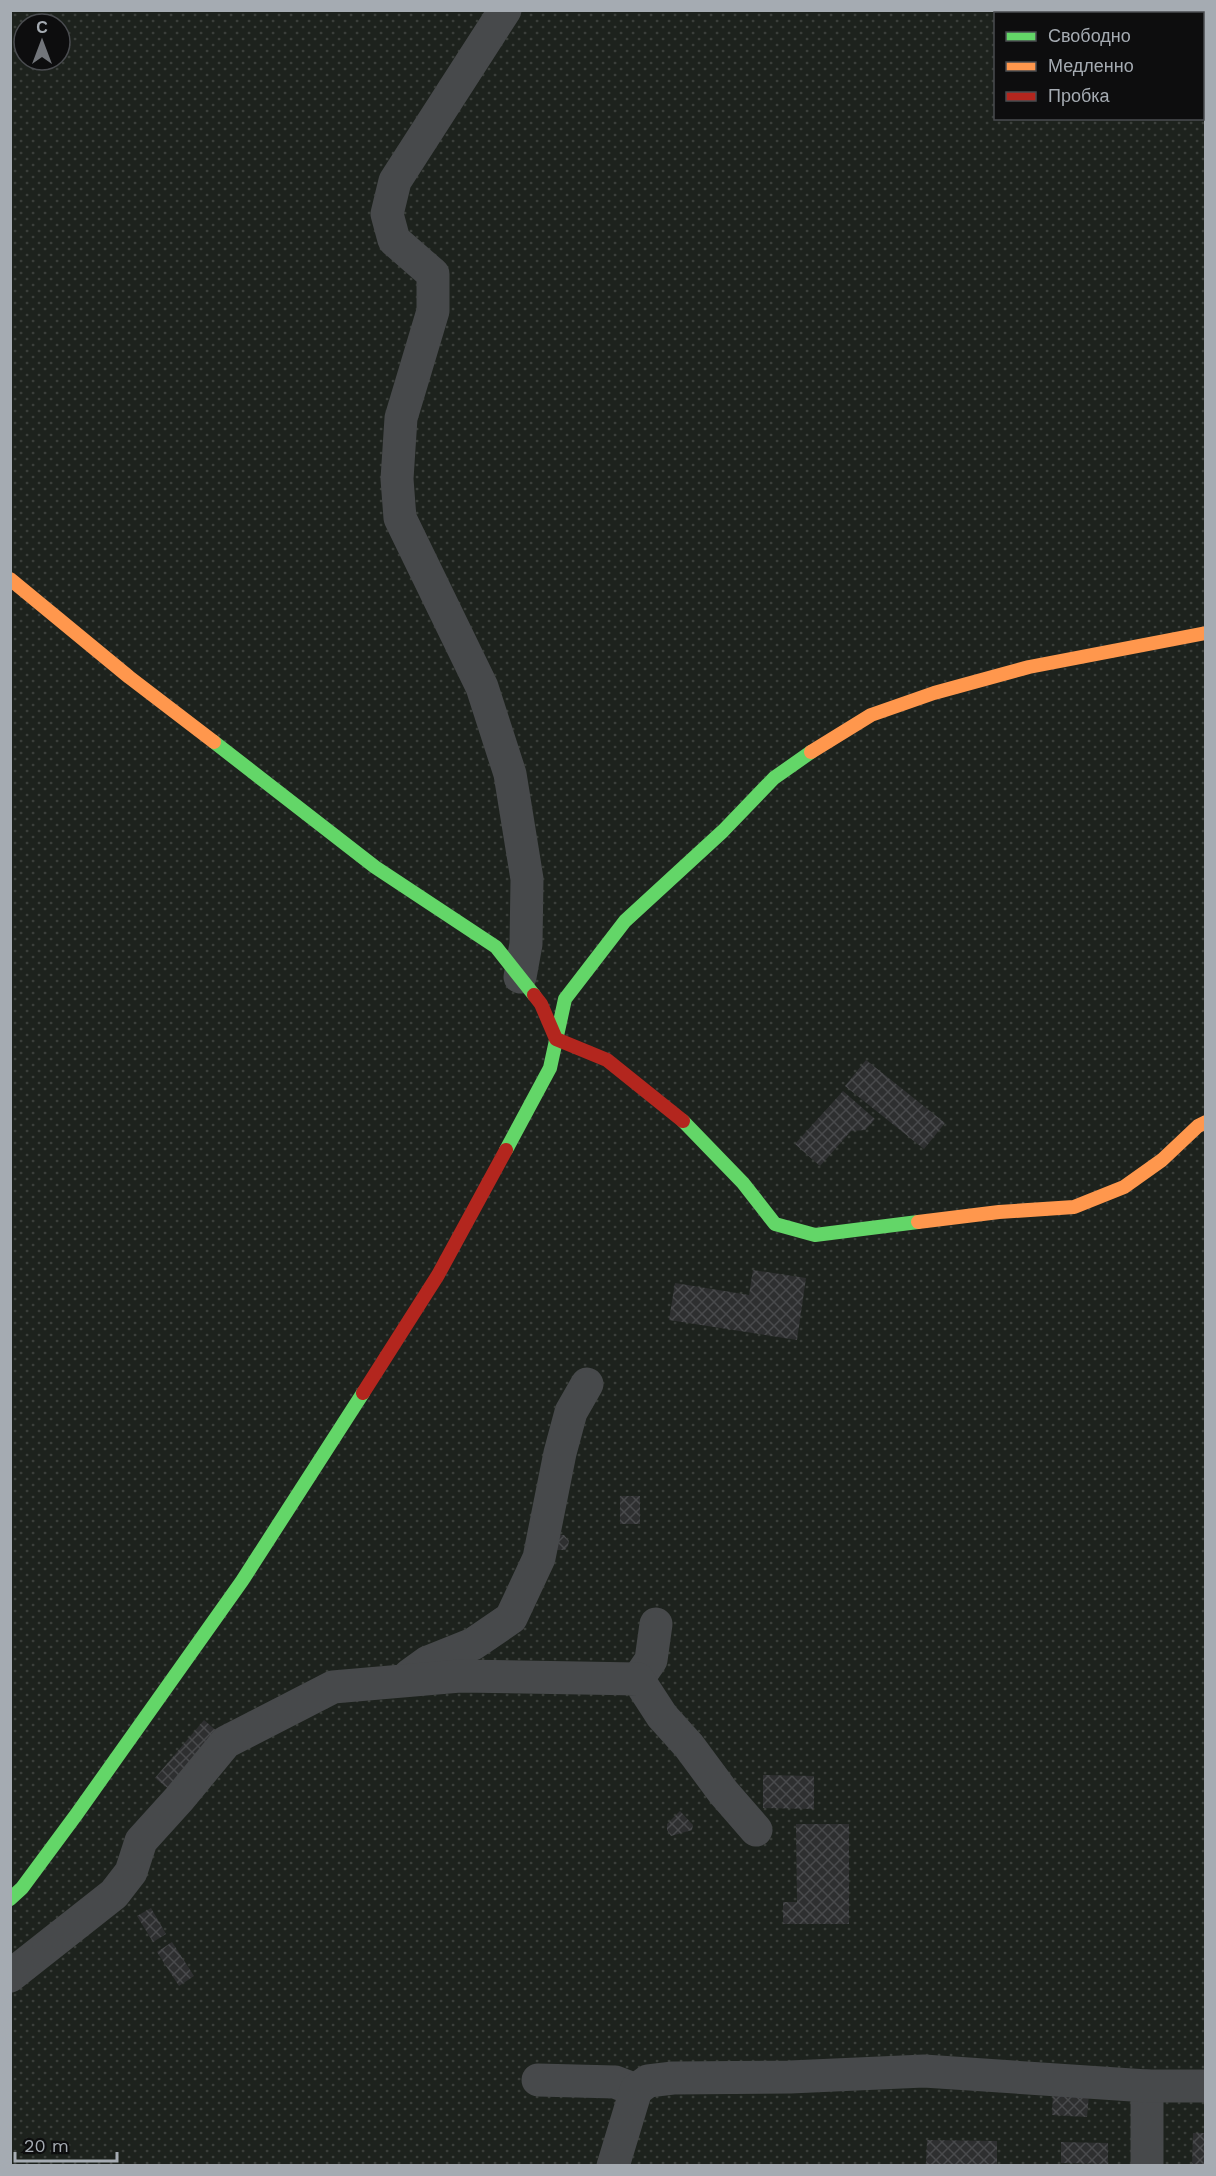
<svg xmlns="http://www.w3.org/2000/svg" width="1216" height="2176" viewBox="0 0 1216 2176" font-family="'Work Sans',sans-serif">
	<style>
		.garden { fill: url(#garden-dots); fill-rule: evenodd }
		.building { fill: url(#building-cross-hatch) }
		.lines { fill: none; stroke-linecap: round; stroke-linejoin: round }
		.street { stroke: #47494b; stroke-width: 33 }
		.fast { stroke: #63d668; stroke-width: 14 }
		.slow { stroke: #ff974d; stroke-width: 14 }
		.jam { stroke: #b3261e; stroke-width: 14 }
	</style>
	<defs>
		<pattern id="garden-dots" width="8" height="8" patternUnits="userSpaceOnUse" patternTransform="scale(1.5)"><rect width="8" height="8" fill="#1d221d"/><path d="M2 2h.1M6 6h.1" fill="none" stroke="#3b3f3b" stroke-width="1.8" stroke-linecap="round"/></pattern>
		<pattern id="building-cross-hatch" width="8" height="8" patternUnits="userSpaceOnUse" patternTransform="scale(1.5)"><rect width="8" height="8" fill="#2e2f30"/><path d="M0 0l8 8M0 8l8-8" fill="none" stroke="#494a4c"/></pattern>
	</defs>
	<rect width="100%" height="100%" fill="#121213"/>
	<path class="garden" d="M11,11h1194v2154h-1194zM996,14h206v104h-206zM24,24h36v36h-36z"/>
	<g class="building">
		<path d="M866,1060l79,63 -21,26 -79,-63z"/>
		<path d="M843,1091l32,28 -10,11 -14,1 -31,35 -25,-22z"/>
		<path d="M753,1270l53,8 -9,62 -128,-20 6,-37 74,12z"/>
		<rect x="620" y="1496" width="20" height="28"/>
		<path d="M559,1535h5l5,6 -1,5 -3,4h-8z"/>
		<path d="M204,1720l15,13 -49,57 -15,-12z"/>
		<path d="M763,1775l51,1v33l-51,-1z"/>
		<path d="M680,1811l13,14 -1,5 -21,6 -4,-6v-6z"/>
		<path d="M796,1824h53v100h-66v-22h14z"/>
		<path d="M151,1908l15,26 -13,8 -16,-26z"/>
		<path d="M172,1942l22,34 -15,10 -22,-34z"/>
		<path d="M1053,2092l36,2 -2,23 -35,-2z"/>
		<path d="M1193,2133h13v33h-14z"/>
		<path d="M927,2140l70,1v25h-71z"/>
		<path d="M1061,2142l47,1v21l-47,-1z"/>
	</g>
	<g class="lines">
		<g class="street">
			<path d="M505,10l-110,171 -8,33 7,26 39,34v37l-32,107 -4,61 3,39 82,169 28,87 17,105 -1,65 -6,33"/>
			<path d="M410,1675l18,-13 45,-18 38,-26 28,-60 21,-105 11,-41 16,-28"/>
			<path d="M638,1679l13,-19 5,-36"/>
			<path d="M10,1976l104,-82 17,-22 10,-31 38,-42 47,-57 107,-55 127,-11 178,3 24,37 27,30 34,46 33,38"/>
			<path d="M538,2080l77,2 21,8"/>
			<path d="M1147,2086v80"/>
			<path d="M613,2166l23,-76 12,-9 25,-3 117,-1 134,-6 223,15h59"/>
		</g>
		<g class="fast">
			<path d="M214,742l161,125 121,80 38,48"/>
			<path d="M683,1121l60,62 32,41 40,11 103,-13"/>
			<path d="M506,1150l44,-82 15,-69 60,-78 98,-90 51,-53 37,-26"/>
			<path d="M10,1899l12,-11 54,-73 166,-234 121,-188"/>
		</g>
		<g class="slow">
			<path d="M10,579l119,98 85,65"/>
			<path d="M811,752l60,-37 63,-22 95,-26 177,-34"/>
			<path d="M918,1222l81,-10 75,-5 50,-20 38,-27 36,-34 8,-4"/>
		</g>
		<g class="jam">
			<path d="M534,995l7,9 15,35 51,21 76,61"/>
			<path d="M363,1393l75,-118 68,-125"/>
		</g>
	</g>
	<rect width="1216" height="2176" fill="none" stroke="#a5abb2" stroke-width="24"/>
	<rect x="994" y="12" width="210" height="108" fill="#0d0d0e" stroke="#4a4c50" stroke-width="1.5"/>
	<rect x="1006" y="32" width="30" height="9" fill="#63d668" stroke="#4a4c50" stroke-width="1.5"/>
	<text x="1048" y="42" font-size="18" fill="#a5abb2">Свободно</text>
	<rect x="1006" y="62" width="30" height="9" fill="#ff974d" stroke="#4a4c50" stroke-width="1.5"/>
	<text x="1048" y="72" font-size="18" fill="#a5abb2">Медленно</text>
	<rect x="1006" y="92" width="30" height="9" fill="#b3261e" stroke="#4a4c50" stroke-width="1.5"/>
	<text x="1048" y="102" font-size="18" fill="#a5abb2">Пробка</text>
	<g transform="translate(42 42)"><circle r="28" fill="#0d0d0e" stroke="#4a4c50" stroke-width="1.5"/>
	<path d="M0-4.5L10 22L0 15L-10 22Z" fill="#72757a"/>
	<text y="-9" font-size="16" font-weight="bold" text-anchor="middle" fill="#a5abb2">С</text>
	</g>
	<path d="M15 2152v9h102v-9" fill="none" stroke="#a5abb2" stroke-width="3"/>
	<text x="24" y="2152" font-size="18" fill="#a5abb2" stroke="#0d0d0e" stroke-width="4.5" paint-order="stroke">20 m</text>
</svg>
